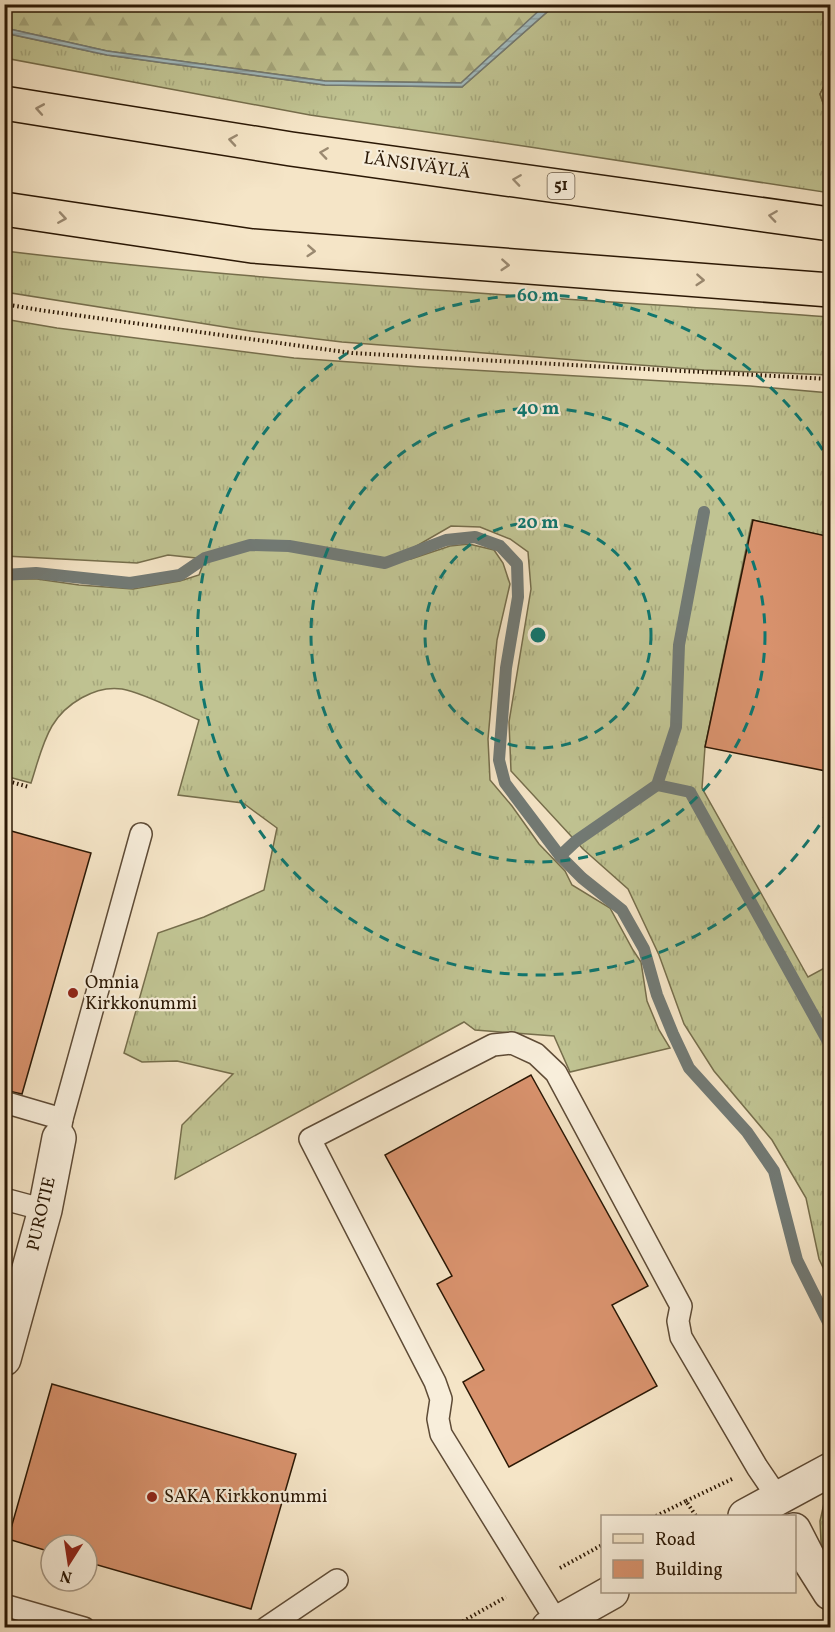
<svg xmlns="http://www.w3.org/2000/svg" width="835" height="1632" viewBox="0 0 835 1632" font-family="Vollkorn,serif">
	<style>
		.grass { fill: url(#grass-tufts); stroke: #766e4c; stroke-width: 1.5 }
		.forest { fill: url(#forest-firs); stroke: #766e4c; stroke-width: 1.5 }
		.water { fill: url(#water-rules); stroke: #727a75; stroke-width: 1.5 }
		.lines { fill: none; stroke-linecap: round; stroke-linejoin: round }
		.stream { stroke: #727a75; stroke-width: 12 }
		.building { fill: #d8926d; stroke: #2b1805; stroke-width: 1.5 }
		.service-casing { stroke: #5e4b36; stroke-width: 24 }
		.minor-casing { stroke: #5e4b36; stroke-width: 36 }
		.tertiary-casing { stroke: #5e4b36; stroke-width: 36 }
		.primary-casing { stroke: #2b1805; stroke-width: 36 }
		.path { stroke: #2b1805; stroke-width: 4; stroke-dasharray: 1.5 3; stroke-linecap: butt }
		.service { stroke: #f8eedb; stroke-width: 21 }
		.minor { stroke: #f8eedb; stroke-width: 33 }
		.tertiary { stroke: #f8eedb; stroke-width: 33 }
		.primary { stroke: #f5e5c7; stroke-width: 33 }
		.oneway { stroke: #9a8970 }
		.ring { fill: none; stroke: #0f766e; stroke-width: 3; stroke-dasharray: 10 8 }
		.poi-dot { fill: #8f2418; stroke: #f8eedb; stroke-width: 2 }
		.labels { text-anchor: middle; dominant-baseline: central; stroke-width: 4.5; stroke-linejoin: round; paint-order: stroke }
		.shield { fill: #f8eedb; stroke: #685845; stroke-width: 1.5 }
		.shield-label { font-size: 16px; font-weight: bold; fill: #2b1805 }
		.street-label { font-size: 18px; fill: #2b1805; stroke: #f8eedb }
		.poi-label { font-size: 18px; fill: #2b1805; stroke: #f8eedb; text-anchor: start }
		.centre { fill: #0f766e; stroke: #f8eedb; stroke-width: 3 }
		.ring-label { font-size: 18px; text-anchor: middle; font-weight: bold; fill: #0f766e; stroke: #f8eedb; stroke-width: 4.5; stroke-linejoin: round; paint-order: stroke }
	</style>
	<defs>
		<pattern id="grass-tufts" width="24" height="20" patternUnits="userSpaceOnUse" patternTransform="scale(1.5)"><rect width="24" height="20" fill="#c0c392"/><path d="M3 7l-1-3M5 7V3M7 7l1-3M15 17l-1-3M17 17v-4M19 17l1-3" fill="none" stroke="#a5a77c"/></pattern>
		<pattern id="forest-firs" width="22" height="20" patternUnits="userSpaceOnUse" patternTransform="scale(1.5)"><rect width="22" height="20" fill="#c0c392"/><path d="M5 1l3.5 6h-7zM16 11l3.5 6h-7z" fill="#a5a77c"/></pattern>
		<pattern id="water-rules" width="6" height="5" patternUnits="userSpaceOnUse" patternTransform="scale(1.5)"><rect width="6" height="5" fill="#a2bcc0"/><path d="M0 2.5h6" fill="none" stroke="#8ca1a4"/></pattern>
	</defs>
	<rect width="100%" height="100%" fill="#f5e5c7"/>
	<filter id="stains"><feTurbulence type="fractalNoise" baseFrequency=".00333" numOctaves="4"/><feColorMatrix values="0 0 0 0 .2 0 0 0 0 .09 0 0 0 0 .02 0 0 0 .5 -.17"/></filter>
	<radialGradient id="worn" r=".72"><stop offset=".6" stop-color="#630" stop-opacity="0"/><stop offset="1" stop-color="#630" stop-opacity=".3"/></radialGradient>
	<g class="grass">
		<path d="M555,5h275v70l-10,19 10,29v70l-300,-46 -220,-32 -305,-57 -1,-25 103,22 218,30 137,2z"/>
		<path d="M5,251c274,33 550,46 825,66v58l-126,-5 -362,-28 -92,-11 -245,-39z"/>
		<path d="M4,319l53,9 237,30 127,9 329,19 80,7v144l-78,-17 -47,227 -3,41 106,189 22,-12v38l-7,4 7,14v261l-11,-23 -13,-61 -34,-58 -58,-69 -30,-47 -25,-69 -31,-66 -45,-40 -72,-78 -2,-49 22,-133 -3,-37 -18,-13 -30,-12 -29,-1 -64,37 24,-4 39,-13 19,-2 25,6 9,13 7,21 -13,56 -2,20 -7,79 2,41 22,26 27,38 26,27 7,14 38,23 23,42 8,12 6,39 12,29 11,18 -100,24 -16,-36 -79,-6 -11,-8 -289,157 7,-54 51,-51 -56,-13 -35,1 -18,-9 34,-120 46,-16 60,-27 13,-62 -34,-25 -65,-8 21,-75c-21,-9 -55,-27 -77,-31 -27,-4 -57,15 -70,37 -10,17 -15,39 -21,57l-26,-7v-197h32l42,6 54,4 47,-8 19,-6 6,-16 -37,-4 -31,8 -132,-7z"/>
		<path d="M830,1489v85l-8,-12 -2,-41 7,-31z"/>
	</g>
	<g class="forest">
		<path d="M5,4l541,1 -85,78 -136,-2 -218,-30 -102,-23z"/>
		<path d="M830,75v48l-10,-29z"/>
	</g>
	<path class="water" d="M546,4l9,1 -93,82 -137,-2 -218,-30 -102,-22v-5l102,23 218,30 136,2z"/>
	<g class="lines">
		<g class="stream">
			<path d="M4,575l32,-2 94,10 50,-8 25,-17 45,-13 39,1 96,17 61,-23 29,-3 25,9 17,18 1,33 -12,71 -7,92 6,23 55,73 22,22 40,32 22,39 13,46 16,39 16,34 58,64 27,39 23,89 33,66"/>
			<path d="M657,785l33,7 140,253"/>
			<path d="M560,856l16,-15 81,-56 19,-58 3,-82 25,-133"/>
		</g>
	</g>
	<g class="building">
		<path d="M753,520l78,17v235l-126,-25z"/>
		<path d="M4,829l87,24 -69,241 -18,-4z"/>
		<path d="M531,1075l117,211 -36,19 45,81 -148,81 -46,-85 21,-12 -47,-86 15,-8 -67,-121z"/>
		<path d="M52,1384l244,70 -45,155 -164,-47v-17h-36v7l-43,-13z"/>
	</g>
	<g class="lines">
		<defs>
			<g id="service">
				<path d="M4,1102l58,17"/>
				<path d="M59,1138l3,-19 79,-285"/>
				<path d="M4,1199l41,11"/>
				<path d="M4,1605l80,23"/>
				<path d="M557,1622l-116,-188 -3,-15 3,-20 -6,-17 -125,-243 183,-94 19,-2 24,11 20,19 125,233 -3,15 3,16 76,130 21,31"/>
				<path d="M266,1628l71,-48"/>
			</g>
			<g id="minor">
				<path d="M4,1359l41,-149 14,-72"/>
				<path d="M794,1530l17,33 19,30"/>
			</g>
			<g id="tertiary">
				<path d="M745,1516l85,-46"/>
				<path d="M548,1628l64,-36"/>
			</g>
			<g id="primary">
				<path d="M4,103l287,46 539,75"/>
				<path d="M4,209l248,37 578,44"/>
			</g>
		</defs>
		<use href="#service" class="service-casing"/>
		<use href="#minor" class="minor-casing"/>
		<use href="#tertiary" class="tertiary-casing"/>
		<use href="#primary" class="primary-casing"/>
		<g class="path">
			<path d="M4,304l35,6 313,43 478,26"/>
			<path d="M4,780l25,7"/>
			<path d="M686,1501l46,-22"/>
			<path d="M656,1516l30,-15 10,15"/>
			<path d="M560,1568l42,-23"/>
			<path d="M451,1628l55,-31"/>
		</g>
		<use href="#service" class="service"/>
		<use href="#minor" class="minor"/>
		<use href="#tertiary" class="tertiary"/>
		<use href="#primary" class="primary"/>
	</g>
	<defs><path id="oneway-chevron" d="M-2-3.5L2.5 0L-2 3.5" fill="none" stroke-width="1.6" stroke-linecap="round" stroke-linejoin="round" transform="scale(1.5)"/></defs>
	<g class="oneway">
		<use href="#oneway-chevron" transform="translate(40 109) rotate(-170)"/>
		<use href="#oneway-chevron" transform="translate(233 140) rotate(-171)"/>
		<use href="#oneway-chevron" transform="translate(324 153) rotate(-172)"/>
		<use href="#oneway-chevron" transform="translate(517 180) rotate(-172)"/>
		<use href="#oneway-chevron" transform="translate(773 216) rotate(-172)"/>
		<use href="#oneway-chevron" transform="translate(62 218) rotate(9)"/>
		<use href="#oneway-chevron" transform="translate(311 251) rotate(4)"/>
		<use href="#oneway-chevron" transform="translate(505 265) rotate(4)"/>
		<use href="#oneway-chevron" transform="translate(700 280) rotate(4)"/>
	</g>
	<g class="ring">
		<circle cx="538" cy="635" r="113"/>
		<circle cx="538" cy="635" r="227"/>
		<path d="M829 810A340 340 0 1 1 829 460"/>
	</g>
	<g class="poi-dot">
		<circle cx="73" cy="993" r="6"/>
		<circle cx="152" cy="1497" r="6"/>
	</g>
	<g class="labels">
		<rect class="shield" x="547.5" y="173" width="27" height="26" rx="4.5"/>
		<g class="shield-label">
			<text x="561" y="186">51</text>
		</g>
		<g class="street-label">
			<text transform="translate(417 166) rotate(8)">LÄNSIVÄYLÄ</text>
			<text transform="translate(42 1214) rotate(-77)">PUROTIE</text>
		</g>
		<g class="poi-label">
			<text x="85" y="983">Omnia<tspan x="85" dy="21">Kirkkonummi</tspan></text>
			<text x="164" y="1497">SAKA Kirkkonummi</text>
		</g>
	</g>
	<circle cx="538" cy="635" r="9" class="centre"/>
	<g class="ring-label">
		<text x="538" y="301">60 m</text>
		<text x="538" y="414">40 m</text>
		<text x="538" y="528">20 m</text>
	</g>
	<rect width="835" height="1632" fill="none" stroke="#f5e5c7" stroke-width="24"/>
	<rect x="6" y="6" width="823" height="1620" fill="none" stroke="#2b1805" stroke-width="3"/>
	<rect x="12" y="12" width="811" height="1608" fill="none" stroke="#2b1805" stroke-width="1.5"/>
	<rect x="601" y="1515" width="195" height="78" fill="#f8eedb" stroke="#a69885" stroke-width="1.5"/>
	<rect x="613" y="1534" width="30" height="9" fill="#f5e5c7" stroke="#a69885" stroke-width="1.5"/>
	<text x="655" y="1545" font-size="18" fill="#2b1805">Road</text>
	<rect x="613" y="1560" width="30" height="18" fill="#d8926d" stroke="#a69885" stroke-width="1.5"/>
	<text x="655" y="1575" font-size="18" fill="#2b1805">Building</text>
	<g transform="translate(69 1563) rotate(192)"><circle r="28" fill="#f8eedb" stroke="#a69885" stroke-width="1.5"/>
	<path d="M0-4.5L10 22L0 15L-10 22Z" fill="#8f2418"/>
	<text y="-9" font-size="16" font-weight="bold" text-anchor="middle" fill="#2b1805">N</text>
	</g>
	<rect width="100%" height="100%" filter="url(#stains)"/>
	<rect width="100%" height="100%" fill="url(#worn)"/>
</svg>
